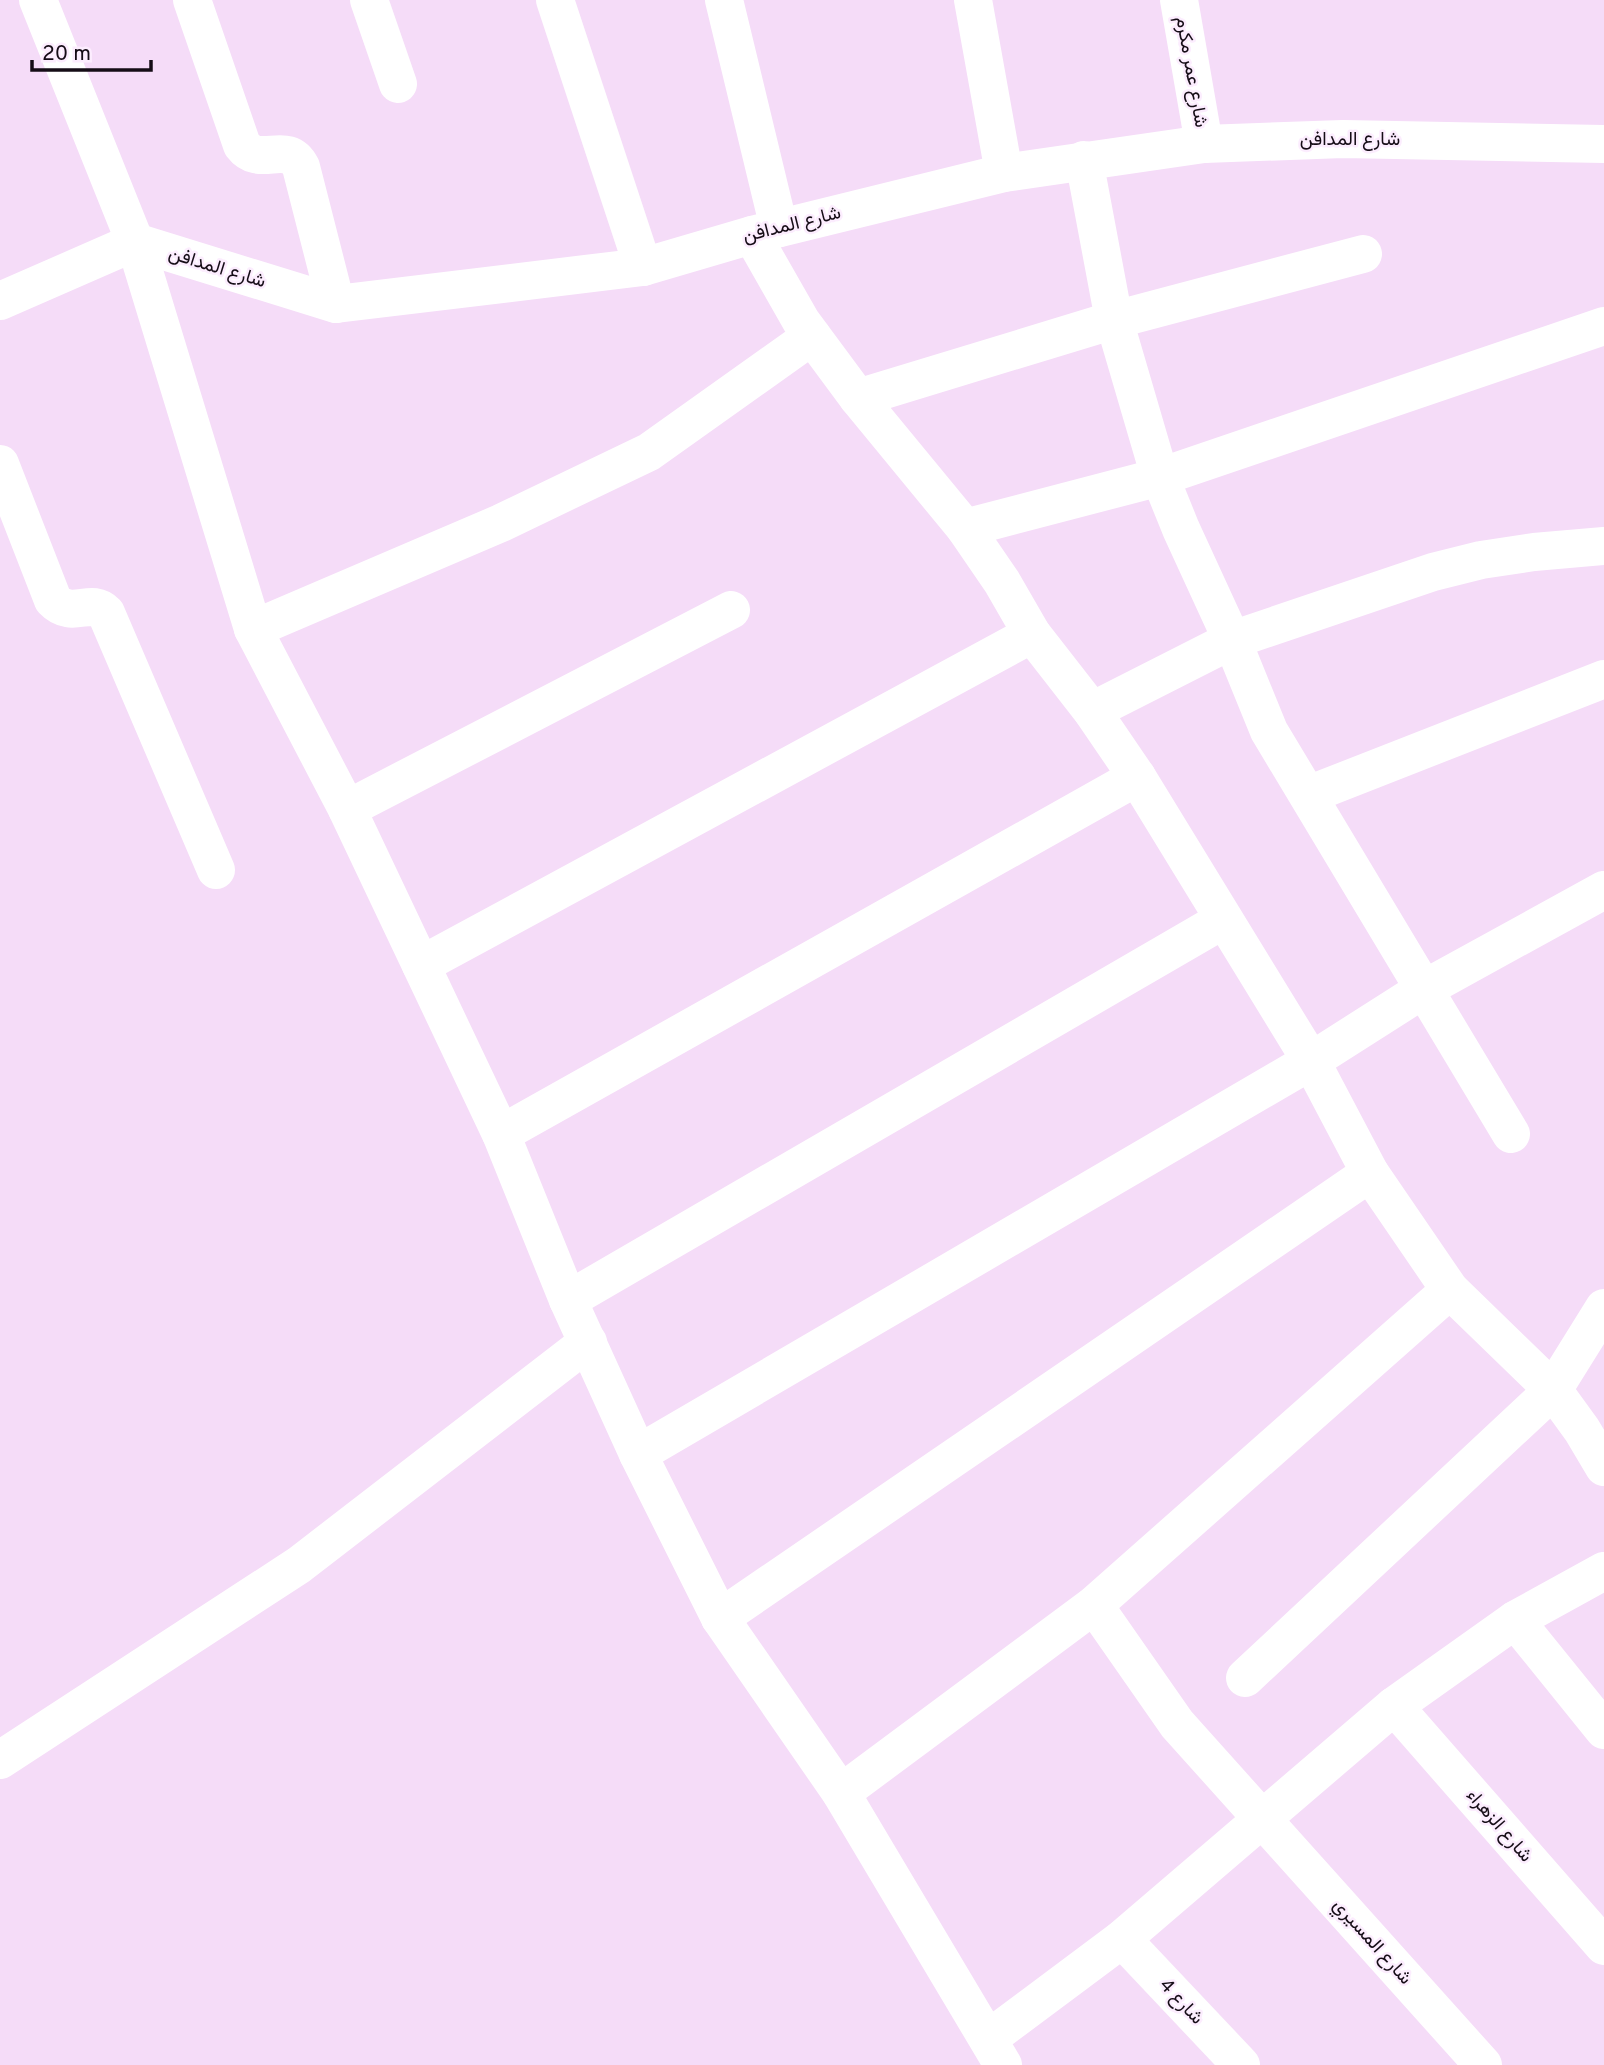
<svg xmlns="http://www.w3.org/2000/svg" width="1604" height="2065" viewBox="0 0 1604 2065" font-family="Overpass,Vazirmatn,sans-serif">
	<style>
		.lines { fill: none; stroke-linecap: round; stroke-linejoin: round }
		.minor { stroke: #fff; stroke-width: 38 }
		.labels { text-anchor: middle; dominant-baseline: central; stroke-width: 5; stroke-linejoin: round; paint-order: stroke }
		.street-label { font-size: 19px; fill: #150c16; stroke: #fcedfe }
	</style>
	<rect width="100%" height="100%" fill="#f5dcf8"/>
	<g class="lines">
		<g class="minor">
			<path d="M38,0l97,242 118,387 94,180 154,325 67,166 70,154 82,164 121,175 162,272"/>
			<path d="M192,0l50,145c18,24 45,-6 59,22l35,137"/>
			<path d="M369,0l29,84"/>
			<path d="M555,0l88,267"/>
			<path d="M724,0l55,228"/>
			<path d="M973,0l31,173"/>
			<path d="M1179,0l25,144"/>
			<path d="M1084,160l30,160 46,157 21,52 51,111 37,91 242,403"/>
			<path d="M752,235l49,86 57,77 107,130 37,54 30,52 60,77 45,66 174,284 59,112 80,117 103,100 29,40 22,37"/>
			<path d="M0,301l135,-59 201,62 307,-37 109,-32 252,-62 200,-29 139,-5 261,5"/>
			<path d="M858,398l256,-78 249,-66"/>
			<path d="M0,464l53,136c19,20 38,-3 53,13l110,257"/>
			<path d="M965,528l195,-51 444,-151"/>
			<path d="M253,629l248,-106 148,-71 163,-116"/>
			<path d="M1092,711l140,-71 201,-68 48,-12 53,-8 70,-6"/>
			<path d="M1308,795l296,-116"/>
			<path d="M347,809l384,-199"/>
			<path d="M421,965l611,-331"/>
			<path d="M501,1134l636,-357"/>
			<path d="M568,1300l655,-380"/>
			<path d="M638,1454l673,-393 113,-72 180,-99"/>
			<path d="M1094,1605l83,119 306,341"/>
			<path d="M720,1618l650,-445"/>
			<path d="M1515,1620l89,110"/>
			<path d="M1245,1678l308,-288 51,-82"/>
			<path d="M1394,1706l210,240"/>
			<path d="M0,1760l299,-195 289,-223"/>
			<path d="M841,1793l253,-188 356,-315"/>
			<path d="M1122,1939l119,126"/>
			<path d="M988,2039l134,-100 272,-233 121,-86 89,-49"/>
		</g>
	</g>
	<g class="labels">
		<g class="street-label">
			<text transform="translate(1191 72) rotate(80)">شارع عمر مكرم</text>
			<text x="1350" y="140">شارع المدافن</text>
			<text transform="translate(792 225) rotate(-14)">شارع المدافن</text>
			<text transform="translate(217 268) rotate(17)">شارع المدافن</text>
			<text transform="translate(1499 1826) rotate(49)">شارع الزهراء</text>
			<text transform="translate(1372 1942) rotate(48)">شارع المسيري</text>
			<text transform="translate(1181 2002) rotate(47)">شارع 4</text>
		</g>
	</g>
	<path d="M32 60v10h119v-10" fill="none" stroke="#150c16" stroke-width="3.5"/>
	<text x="42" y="60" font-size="21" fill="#150c16" stroke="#fcedfe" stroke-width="5" paint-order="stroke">20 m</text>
</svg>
